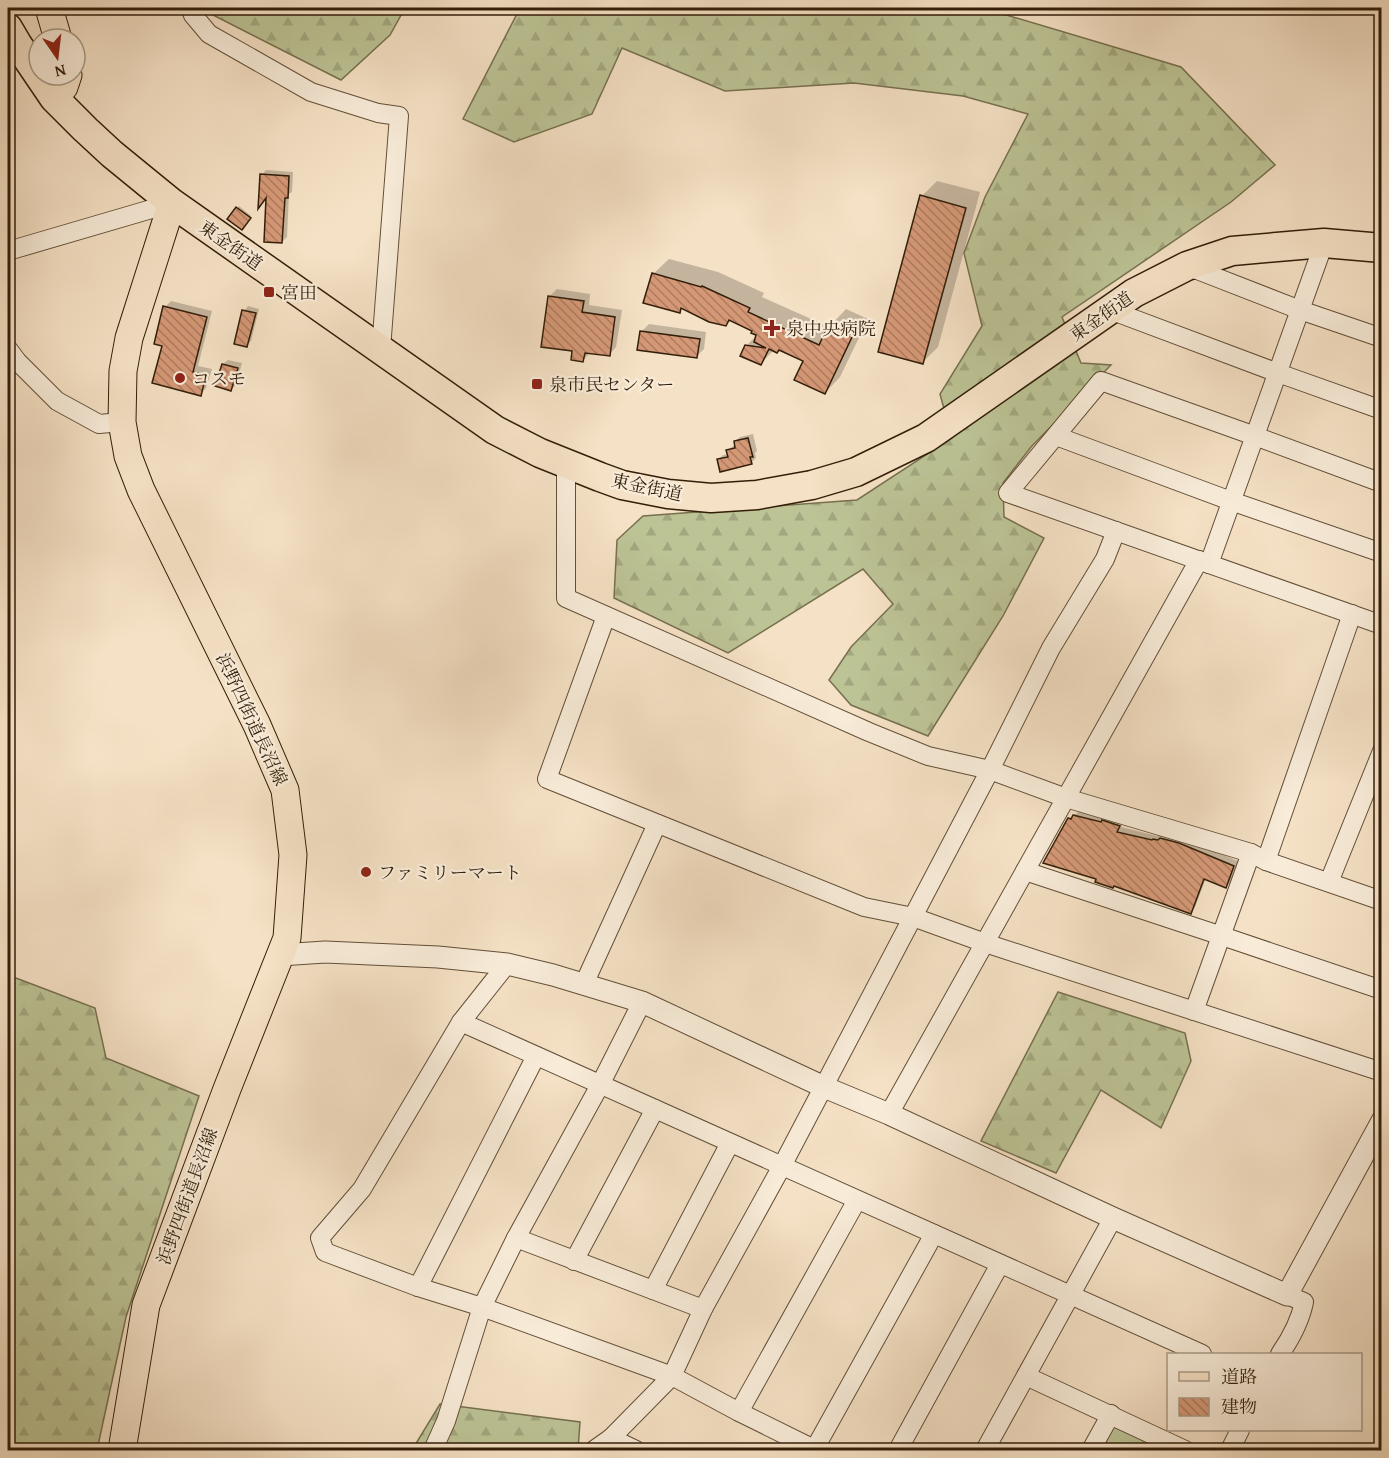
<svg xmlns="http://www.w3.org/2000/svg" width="1389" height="1458" viewBox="0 0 1389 1458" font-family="'Gentium Book Plus','Noto Serif JP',serif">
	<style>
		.green { fill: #bcc395; stroke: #77704f; stroke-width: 1.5 }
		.forest { fill: url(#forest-firs); stroke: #77704f; stroke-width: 1.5 }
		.shadow { fill: #0003 }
		.building { fill: url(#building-back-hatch); stroke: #321e09; stroke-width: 1.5 }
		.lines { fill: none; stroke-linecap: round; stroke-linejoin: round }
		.minor-casing { stroke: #634f38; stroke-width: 20 }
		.tertiary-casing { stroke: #634f38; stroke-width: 23 }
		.primary-casing { stroke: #321e09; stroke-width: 29 }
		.trunk-casing { stroke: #321e09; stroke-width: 31 }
		.minor { stroke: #f8ecd9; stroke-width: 18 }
		.tertiary { stroke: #f8ecd9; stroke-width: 21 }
		.primary { stroke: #f5e1c5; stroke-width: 27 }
		.trunk { stroke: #f5e1c5; stroke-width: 28 }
		.poi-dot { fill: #8f2418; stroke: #f8ecd9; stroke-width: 2 }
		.labels { text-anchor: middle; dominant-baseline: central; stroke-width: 4.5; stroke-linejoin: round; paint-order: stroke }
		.street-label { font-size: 18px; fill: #321e09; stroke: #f8ecd9 }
		.poi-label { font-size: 18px; fill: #321e09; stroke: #f8ecd9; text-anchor: start }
	</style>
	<defs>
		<pattern id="forest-firs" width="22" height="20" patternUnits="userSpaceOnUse" patternTransform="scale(1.5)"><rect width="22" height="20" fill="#bcc395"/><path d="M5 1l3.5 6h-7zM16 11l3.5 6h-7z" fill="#a2a77f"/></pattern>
		<pattern id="building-back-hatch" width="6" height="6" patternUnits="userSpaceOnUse" patternTransform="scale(1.5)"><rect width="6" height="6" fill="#d59876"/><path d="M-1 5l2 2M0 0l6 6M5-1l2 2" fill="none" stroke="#ad7b5f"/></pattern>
	</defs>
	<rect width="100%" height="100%" fill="#f5e1c5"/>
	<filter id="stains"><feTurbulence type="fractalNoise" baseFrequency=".00333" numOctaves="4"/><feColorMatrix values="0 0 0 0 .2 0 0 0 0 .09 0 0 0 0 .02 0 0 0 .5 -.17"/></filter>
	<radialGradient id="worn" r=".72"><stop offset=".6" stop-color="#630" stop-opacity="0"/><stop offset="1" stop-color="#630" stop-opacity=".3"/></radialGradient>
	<path class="green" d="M1121,1424l48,26h-74l13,-22z"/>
	<g class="forest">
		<path d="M202,8h203l-15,27 -49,45 -138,-70z"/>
		<path d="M520,8h463l198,59 94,98 -44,37 -169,115 19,46 30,2 -80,82 -28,36 1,34 40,21 -41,78 -75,120 -77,-31 -22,-25 22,-33 42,-43 -30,-35 -135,84 -114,-55 3,-58 26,-24 214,-16 95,-62 -12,-44 42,-68 -18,-73 21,-56 43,-83 -65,-18 -109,-13 -129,8 -103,-43 -30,66 -78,28 -51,-23z"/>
		<path d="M8,975l87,33 11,50 93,38 -73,221 -29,133h-89z"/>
		<path d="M1058,992l127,41 6,28 -30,67 -60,-38 -45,83 -75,-32z"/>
		<path d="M440,1404l140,18 -2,28h-166z"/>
	</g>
	<g class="shadow">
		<path d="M266,170l27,2 -1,20 -3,2 -2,43 -5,5 -20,-67z"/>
		<path d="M937,181l43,11 -42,155 -15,15 -1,-166z"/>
		<path d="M239,206l12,10 -9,12 -13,-10z"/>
		<path d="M669,259l49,13 46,21 -2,4 67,30 17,-18 22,10 -28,58 -15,16 -20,-33 -25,-12 -6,2 -13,13 -15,-17 12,-12 -4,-4 -23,-10 -5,5 -43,-17 -4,3 -26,-37z"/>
		<path d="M557,289l33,5 -1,11 33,5 -6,37 -7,8 -18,-3 -8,8 -9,-10 -25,-53z"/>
		<path d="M171,301l41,10 -14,55 14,3 -6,19 -6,7 -36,-50 1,-38z"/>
		<path d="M248,306l11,3 -8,32 -5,5 -2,-35z"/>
		<path d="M649,324l57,8 -2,17 -7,7 -56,-24z"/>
		<path d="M228,360l14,3 -6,22 -5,4 -8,-25z"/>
		<path d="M753,434l4,17 -2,2 1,5 -5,5 -32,-4 4,-4 6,-1 -1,-4 5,-4 3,-1 -1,-4 5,-4z"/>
		<path d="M1079,811l44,10 -2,6 36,9 2,-1 25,4 54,22 -7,21 -5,4 -20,-8 -11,29 -5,5 -92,-34 -29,-59 5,-5h2z"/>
	</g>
	<g class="building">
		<path d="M260,174l29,2 -1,22h-3l-3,45 -18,-1 2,-44 -8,11z"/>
		<path d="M920,195l46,13 -43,156 -45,-12z"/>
		<path d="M236,207l15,11 -9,12 -15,-11z"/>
		<path d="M652,273l49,14 1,-1 48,22 -2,4 71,33 10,-21 24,11 -28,59 -31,-14 9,-19 -24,-11 -2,3 -8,-4 -8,16 -21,-9 5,-11 21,3 -12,-6 2,-7 -5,-2 1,-2 -23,-11 -3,6 -17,-4 -28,-14 -1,5 -37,-10z"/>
		<path d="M548,296l36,5 -2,11 33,5 -5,39 -25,-3 -2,9 -12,-2 1,-9 -31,-4z"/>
		<path d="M163,306l44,11 -14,55 13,3 -5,21 -49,-13 10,-37 -8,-2z"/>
		<path d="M242,310l14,3 -9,34 -13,-3z"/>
		<path d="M640,331l60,8 -3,19 -60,-8z"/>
		<path d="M222,364l16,4 -7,23 -16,-5z"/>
		<path d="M748,438l5,19h-3l2,7 -32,8 -3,-13 11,-2 -2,-7 9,-2 -1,-7z"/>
		<path d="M1073,815l28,7 1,-2 18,6 -3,6 35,8 1,-1 5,1 2,-2 19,5 55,23 -8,22 -22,-9 -13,35 -77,-28 -1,2 -18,-6 1,-3 -53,-16 25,-45 3,1z"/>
	</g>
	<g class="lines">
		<defs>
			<g id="minor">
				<path d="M190,8l3,7 16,19 102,58 67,21 21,3 -18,233"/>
				<path d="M8,251l164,-48"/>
				<path d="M1187,266l113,44 82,28"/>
				<path d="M1110,310l168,63 104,37"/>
				<path d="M8,349l9,12 40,40 42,23 23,-2"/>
				<path d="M1056,436l175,65 151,52"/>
				<path d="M566,464v134l303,134 59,24 62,14 76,28 185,55 15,8 116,40"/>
				<path d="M1382,483l-127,-47 -154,-55 -93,112 374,132"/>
				<path d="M1209,564l115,-321"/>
				<path d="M606,616l-59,163 317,128 49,10 72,26 397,129"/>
				<path d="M1266,861l86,-247"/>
				<path d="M1025,871l197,65 160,54"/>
				<path d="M1329,882l53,-131"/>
				<path d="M507,964l-46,58 -99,167 -42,49 5,14 93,35 64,20 190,69 67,36 77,38"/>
				<path d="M584,984l73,-160"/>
				<path d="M1194,1011l57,-158"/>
				<path d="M461,1022l741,332"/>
				<path d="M889,1114l310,-554"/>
				<path d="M516,1238l187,71"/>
				<path d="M574,1261l81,-152"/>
				<path d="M418,1287l118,-231"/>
				<path d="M653,1290l77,-147"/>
				<path d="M1280,1354c11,-16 20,-32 24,-52l-17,-7"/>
				<path d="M1026,1376l159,74"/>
				<path d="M739,1412l118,-212"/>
				<path d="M611,1438l25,12"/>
				<path d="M433,1450l13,-29 36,-114 34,-69 84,-153 42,-83"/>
				<path d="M594,1450l17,-12 61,-62 31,-67 79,-143 208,-396 61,-122 54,-89 11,-28"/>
				<path d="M814,1450l120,-216"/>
				<path d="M898,1450l102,-186"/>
				<path d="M985,1450l128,-232"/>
				<path d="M1091,1450l20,-36"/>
				<path d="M1230,1450l10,-20"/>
			</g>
			<path id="tertiary" d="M280,955l45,-3 113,5 69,7 46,11 89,27 182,85 65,27 224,104 174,77 95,-174"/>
			<g id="primary">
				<path d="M49,8l9,31"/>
				<path d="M54,98l10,-11 4,-12"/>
				<path d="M122,1450l24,-145 81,-216 60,-151 6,-83 -8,-65 -28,-65 -116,-235 -13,-34 -6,-34 1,-51 6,-33 43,-135"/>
			</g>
			<path id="trunk" d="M8,28l10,17 36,53 31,31 27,25 60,49 323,227 45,23 60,24 22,8 46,9 43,4 46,-3 55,-10 44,-13 70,-34 208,-145 53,-27 45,-15 45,-4 47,-4 58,5"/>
		</defs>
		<use href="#minor" class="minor-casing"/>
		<use href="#tertiary" class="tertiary-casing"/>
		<use href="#primary" class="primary-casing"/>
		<use href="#trunk" class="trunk-casing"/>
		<use href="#minor" class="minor"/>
		<use href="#tertiary" class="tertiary"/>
		<use href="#primary" class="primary"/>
		<use href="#trunk" class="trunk"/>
	</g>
	<g class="poi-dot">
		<rect x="263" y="286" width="12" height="12" rx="3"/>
		<path d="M769 319h6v6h6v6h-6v6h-6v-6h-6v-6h6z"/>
		<circle cx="180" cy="378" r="6"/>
		<rect x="531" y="378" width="12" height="12" rx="3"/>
		<circle cx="366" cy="872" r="6"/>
	</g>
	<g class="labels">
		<g class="street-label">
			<text transform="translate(231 245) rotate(35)">東金街道</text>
			<text transform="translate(1101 316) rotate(-35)">東金街道</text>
			<text transform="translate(647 487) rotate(12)">東金街道</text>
			<text transform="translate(252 719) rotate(65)">浜野四街道長沼線</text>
			<text transform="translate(187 1196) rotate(-70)">浜野四街道長沼線</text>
		</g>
		<g class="poi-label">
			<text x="281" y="292">宮田</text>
			<text x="786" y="328">泉中央病院</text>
			<text x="192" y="378">コスモ</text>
			<text x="549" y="384">泉市民センター</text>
			<text x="378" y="872">ファミリーマート</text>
		</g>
	</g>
	<rect width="1389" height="1458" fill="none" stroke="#f5e1c5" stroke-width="30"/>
	<rect x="9" y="9" width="1371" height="1440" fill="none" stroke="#321e09" stroke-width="3"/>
	<rect x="15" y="15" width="1359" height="1428" fill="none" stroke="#321e09" stroke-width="1.5"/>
	<rect x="1167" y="1353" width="195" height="78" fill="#f8ecd9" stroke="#a99a86" stroke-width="1.5"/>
	<rect x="1179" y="1372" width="30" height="9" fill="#f5e1c5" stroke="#a99a86" stroke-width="1.5"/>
	<text x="1221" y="1383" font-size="18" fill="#321e09">道路</text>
	<rect x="1179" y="1398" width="30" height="18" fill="url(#building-back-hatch)" stroke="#a99a86" stroke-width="1.5"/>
	<text x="1221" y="1413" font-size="18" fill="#321e09">建物</text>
	<g transform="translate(57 57) rotate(166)"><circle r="28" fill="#f8ecd9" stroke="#a99a86" stroke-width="1.5"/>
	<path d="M0-4.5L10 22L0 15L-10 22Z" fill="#8f2418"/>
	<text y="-9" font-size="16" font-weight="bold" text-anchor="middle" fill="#321e09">N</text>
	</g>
	<rect width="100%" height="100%" filter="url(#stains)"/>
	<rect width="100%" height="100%" fill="url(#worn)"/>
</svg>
